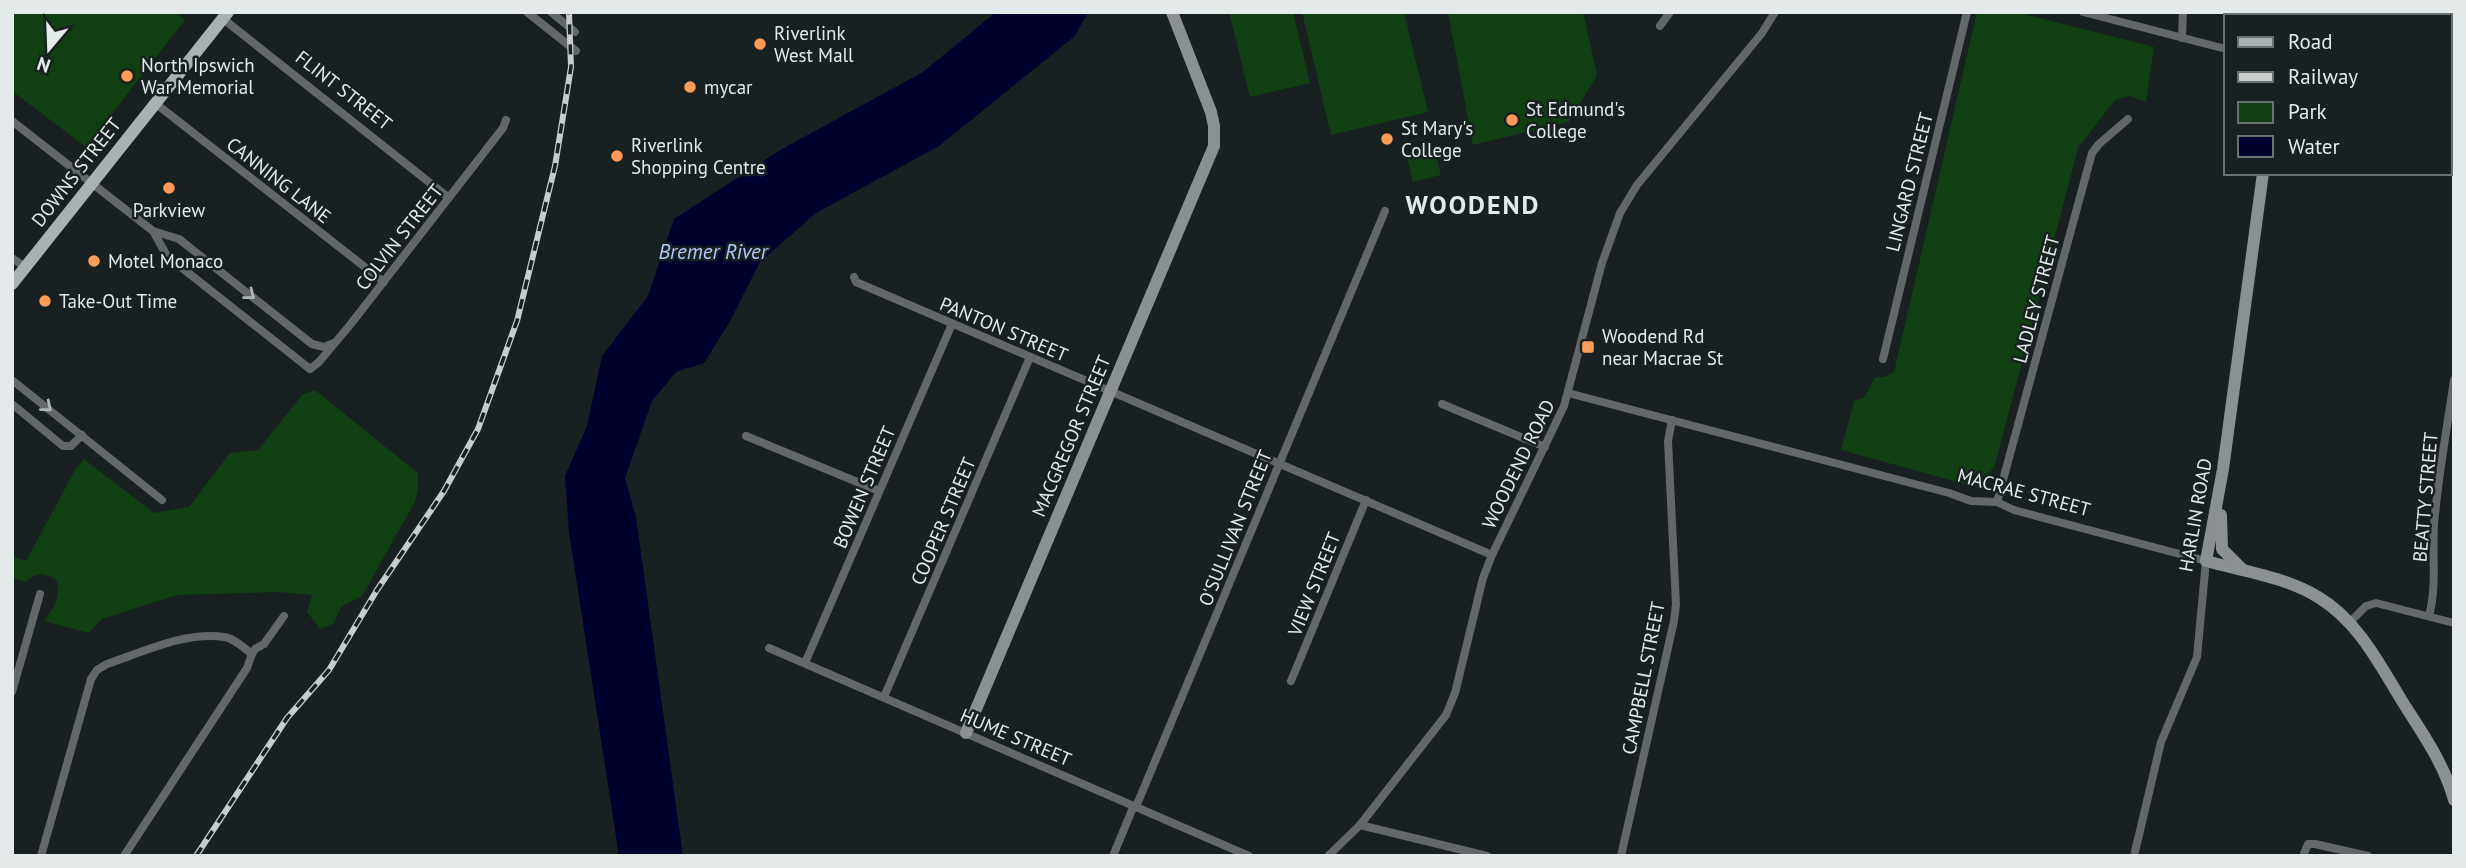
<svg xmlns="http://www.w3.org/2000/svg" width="2466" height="868" viewBox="0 0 2466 868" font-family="'PT Sans',sans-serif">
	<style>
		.green { fill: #103f11 }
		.water { fill: #00002e }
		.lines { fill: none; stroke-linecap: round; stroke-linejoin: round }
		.street { stroke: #636769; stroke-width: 8 }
		.secondary { stroke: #8b9094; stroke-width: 12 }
		.primary { stroke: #aab1b5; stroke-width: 12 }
		.rail-casing { stroke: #c7cdcd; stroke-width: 6 }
		.rail { stroke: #182021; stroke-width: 3.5; stroke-dasharray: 10; stroke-linecap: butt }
		.oneway { stroke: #b0b6b6 }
		.poi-dot { fill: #fe9c57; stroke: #182021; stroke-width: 2.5 }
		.labels { text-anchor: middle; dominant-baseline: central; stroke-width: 5; stroke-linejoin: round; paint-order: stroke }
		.poi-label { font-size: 19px; fill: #e4eaea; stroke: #182021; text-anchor: start }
		.street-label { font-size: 19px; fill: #e4eaea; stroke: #182021 }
		.water-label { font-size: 21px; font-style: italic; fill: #aec9fa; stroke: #182021 }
		.district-label { font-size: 26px; font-weight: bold; letter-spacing: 2px; fill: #e4eaea; stroke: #182021 }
	</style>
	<rect width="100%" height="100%" fill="#182021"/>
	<g class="green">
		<path d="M12,12h163l10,8 -99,127 -74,-56z"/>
		<path d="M1229,12h64l17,71 -60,14z"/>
		<path d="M1302,12h102l24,100 -97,23z"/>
		<path d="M1448,12h135l14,63 -28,47 -96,23z"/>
		<path d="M1977,12h39l138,35 -8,55 -16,-6 -15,4 -37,48 -83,317 -16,23 -138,-38 13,-49 11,-4 10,-20h9l10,-5z"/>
		<path d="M1435,151l6,24 -28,7 -6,-24z"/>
		<path d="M315,390l103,83v14l-3,15 -53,94 -21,11 -8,17 -13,5 -13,-17 5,-17 -35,-3 -100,3 -75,24 -13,14 -45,-12c10,-14 16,-22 13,-40 -12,-9 -20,-9 -31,1l-14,-4v-22l14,5 49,-91 9,-11 70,54 35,-6 41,-54 28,-3 44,-55z"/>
	</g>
	<path class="water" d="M996,12h92l-13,24 -136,110 -123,67 -56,49 -31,61 -25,40 -28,9 -24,29 -27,77 11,39 47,339h-64l-50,-324 -4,-56 22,-50 15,-70 46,-60 26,-77 108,-70 141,-77z"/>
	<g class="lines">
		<g class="street">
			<path d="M527,12l49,39"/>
			<path d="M551,12l24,20"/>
			<path d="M2083,12l143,37"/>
			<path d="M222,18l227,180"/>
			<path d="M1660,26l10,-14"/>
			<path d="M2182,38l1,-26"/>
			<path d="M155,103l229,179"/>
			<path d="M2450,108l4,1"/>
			<path d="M12,121l141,110 26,8 133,105 12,3 10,-4"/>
			<path d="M153,231l14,25 143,113 9,-7 31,-37 153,-197 3,-8"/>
			<path d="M12,258l13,9"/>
			<path d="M854,277l2,5 636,273"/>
			<path d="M1883,359l84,-347"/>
			<path d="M12,380l150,120"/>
			<path d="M1568,393l381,100 22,8 26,1 17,8 192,51 -9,96 -36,85 -27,114"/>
			<path d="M12,404l51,42h8l11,-11"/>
			<path d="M1442,404l103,43"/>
			<path d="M746,436l133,55"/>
			<path d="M1997,502l95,-349 7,-9 29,-25"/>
			<path d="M2429,616c8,-30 3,-61 5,-91 4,-49 13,-97 20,-145"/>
			<path d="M2349,623l17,-17 10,-3 78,20"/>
			<path d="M769,648l480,208"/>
			<path d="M252,654l3,-5 9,-5 20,-28"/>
			<path d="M805,663l147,-339"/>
			<path d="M1291,681l75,-181"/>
			<path d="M12,692l28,-98"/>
			<path d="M884,697l146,-340"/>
			<path d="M1360,825l127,31"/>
			<path d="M41,856l50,-177 6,-9 10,-6c36,-12 79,-33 117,-27 10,1 20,11 28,17l-5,14 -123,188"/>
			<path d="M1113,856l19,-46 6,-8 247,-591"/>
			<path d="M1328,856l32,-31 86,-110 9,-22 28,-115 9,-23 72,-149 38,-143 18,-50 17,-28 125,-152 13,-21"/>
			<path d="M1621,856l53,-235 2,-17 -8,-163 4,-21"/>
			<path d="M2303,856l5,-12h7l53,12"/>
		</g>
		<g class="secondary">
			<path d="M2310,16l1,-4"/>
			<path d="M2263,173l-40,296 -17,92c37,10 79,16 112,36 39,23 61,66 84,104 20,32 42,62 52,99"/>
			<path d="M2221,515l1,34 20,20"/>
			<path d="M966,733l248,-587v-20l-3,-14 -39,-100"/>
		</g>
		<path class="primary" d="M12,284l216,-272"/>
		<defs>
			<path id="rail" d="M196,856l91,-138 42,-48 48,-80 67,-99 34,-62 39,-108 38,-155 16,-99 -2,-55"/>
		</defs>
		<use href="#rail" class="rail-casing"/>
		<use href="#rail" class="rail"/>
	</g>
	<defs><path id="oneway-chevron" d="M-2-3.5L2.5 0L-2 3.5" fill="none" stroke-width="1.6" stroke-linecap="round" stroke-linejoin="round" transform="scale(1.75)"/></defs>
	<g class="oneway">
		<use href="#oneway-chevron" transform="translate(250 295) rotate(38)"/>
		<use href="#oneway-chevron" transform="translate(47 407) rotate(39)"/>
	</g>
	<g class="poi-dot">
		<circle cx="760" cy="44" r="7"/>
		<circle cx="127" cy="76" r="7"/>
		<circle cx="690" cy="87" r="7"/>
		<circle cx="1512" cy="120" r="7"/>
		<circle cx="1387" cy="139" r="7"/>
		<circle cx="617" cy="156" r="7"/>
		<circle cx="169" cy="188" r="7"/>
		<circle cx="94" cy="261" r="7"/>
		<circle cx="45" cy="301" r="7"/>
		<rect x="1581" y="340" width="14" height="14" rx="3.5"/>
	</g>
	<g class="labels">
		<g class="poi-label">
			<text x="774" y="33">Riverlink<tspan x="774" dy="22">West Mall</tspan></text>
			<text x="141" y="65">North Ipswich<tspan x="141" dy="22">War Memorial</tspan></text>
			<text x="704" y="87">mycar</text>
			<text x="1526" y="109">St Edmund's<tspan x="1526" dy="22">College</tspan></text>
			<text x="1401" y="128">St Mary's<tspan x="1401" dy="22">College</tspan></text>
			<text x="631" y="145">Riverlink<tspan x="631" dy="22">Shopping Centre</tspan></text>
			<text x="169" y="210" text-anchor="middle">Parkview</text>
			<text x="108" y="261">Motel Monaco</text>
			<text x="59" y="301">Take-Out Time</text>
			<text x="1602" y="336">Woodend Rd<tspan x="1602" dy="22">near Macrae St</tspan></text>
		</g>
		<g class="street-label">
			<text transform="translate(344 90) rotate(38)">FLINT STREET</text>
			<text transform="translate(76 172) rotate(-52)">DOWNS STREET</text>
			<text transform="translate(279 180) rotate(38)">CANNING LANE</text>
			<text transform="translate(1909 182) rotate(-76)">LINGARD STREET</text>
			<text transform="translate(399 237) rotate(-52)">COLVIN STREET</text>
			<text transform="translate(2036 299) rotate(-75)">LADLEY STREET</text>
			<text transform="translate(1004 329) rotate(23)">PANTON STREET</text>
			<text transform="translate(1071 436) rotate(-67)">MACGREGOR STREET</text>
			<text transform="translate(1518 464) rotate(-64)">WOODEND ROAD</text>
			<text transform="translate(864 487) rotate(-67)">BOWEN STREET</text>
			<text transform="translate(2024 492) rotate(15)">MACRAE STREET</text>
			<text transform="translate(2425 497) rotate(-85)">BEATTY STREET</text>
			<text transform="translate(2195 515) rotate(-80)">HARLIN ROAD</text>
			<text transform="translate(943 521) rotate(-67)">COOPER STREET</text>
			<text transform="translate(1235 528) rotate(-68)">O'SULLIVAN STREET</text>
			<text transform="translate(1314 584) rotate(-68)">VIEW STREET</text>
			<text transform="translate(1643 678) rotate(-79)">CAMPBELL STREET</text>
			<text transform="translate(1016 737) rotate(23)">HUME STREET</text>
		</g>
		<g class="water-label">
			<text x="713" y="251">Bremer River</text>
		</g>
		<g class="district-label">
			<text x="1473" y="204">WOODEND</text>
		</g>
	</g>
	<rect width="2466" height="868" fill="none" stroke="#e4eaea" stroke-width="28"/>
	<rect x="2224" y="14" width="228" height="161" fill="#182021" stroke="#6a7171" stroke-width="2"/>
	<rect x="2238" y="37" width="35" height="10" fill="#aab1b5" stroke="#6a7171" stroke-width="2"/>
	<text x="2288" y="49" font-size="21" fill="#e4eaea">Road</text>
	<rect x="2238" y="72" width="35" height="10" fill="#c7cdcd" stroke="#6a7171" stroke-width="2"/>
	<text x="2288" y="84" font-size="21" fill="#e4eaea">Railway</text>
	<rect x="2238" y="102" width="35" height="21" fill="#103f11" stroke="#6a7171" stroke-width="2"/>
	<text x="2288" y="119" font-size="21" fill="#e4eaea">Park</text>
	<rect x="2238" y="136" width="35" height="21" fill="#00002e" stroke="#6a7171" stroke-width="2"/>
	<text x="2288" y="154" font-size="21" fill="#e4eaea">Water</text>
	<g transform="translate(49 49) rotate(199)" stroke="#182021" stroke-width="5" paint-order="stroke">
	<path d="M0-5L12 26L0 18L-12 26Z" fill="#e4eaea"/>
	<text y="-10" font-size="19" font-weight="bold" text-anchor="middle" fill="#e4eaea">N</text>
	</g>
</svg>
